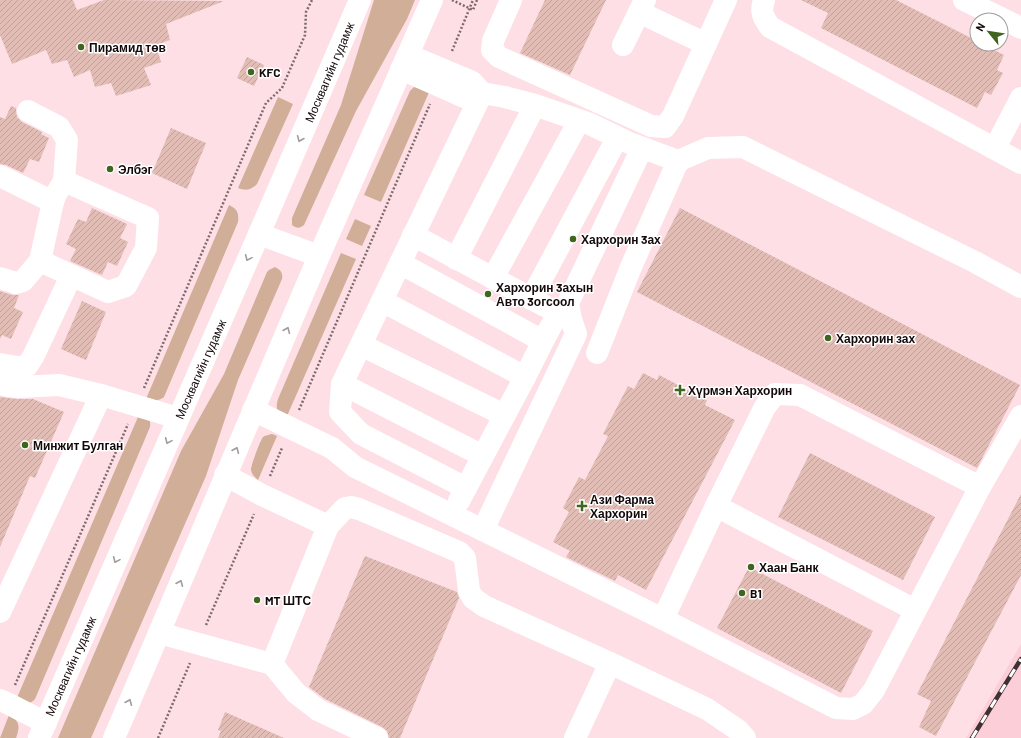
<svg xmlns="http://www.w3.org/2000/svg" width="1021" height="738" viewBox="0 0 1021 738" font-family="Barlow,sans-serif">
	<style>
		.built { fill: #fcced8 }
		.grass { fill: #d1ae97 }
		.building { fill: url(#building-hatch) }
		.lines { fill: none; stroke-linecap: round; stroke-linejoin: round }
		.path { stroke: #7e6a6e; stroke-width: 2.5; stroke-dasharray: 2 2; stroke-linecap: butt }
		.minor { stroke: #fff; stroke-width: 22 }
		.highway { stroke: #fff; stroke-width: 22 }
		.rail-casing { stroke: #3f3033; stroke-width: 4.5 }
		.rail { stroke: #fff; stroke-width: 3; stroke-dasharray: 9; stroke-linecap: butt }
		.oneway { stroke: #a19c9d }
		.poi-dot { fill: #3f651f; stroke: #fff; stroke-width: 1.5 }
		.labels { text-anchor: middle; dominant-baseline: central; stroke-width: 3; stroke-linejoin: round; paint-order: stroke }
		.poi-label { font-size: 12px; font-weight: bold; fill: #13080a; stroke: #fff; text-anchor: start }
		.street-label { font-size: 12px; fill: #13080a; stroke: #fff }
	</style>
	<defs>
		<pattern id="building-hatch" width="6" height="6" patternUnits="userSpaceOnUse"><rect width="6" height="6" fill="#e1bdb6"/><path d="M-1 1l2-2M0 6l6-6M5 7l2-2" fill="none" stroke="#c0a19b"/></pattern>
	</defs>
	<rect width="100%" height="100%" fill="#fddfe5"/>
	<path class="built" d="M1021,644v94h-55z"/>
	<g class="grass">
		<path d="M374,0h41l-8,19 -51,92 -52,114c-4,3 -7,4 -12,0v-7l49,-113z"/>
		<path d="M414,87l16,3 -49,112 -17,-7 46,-104z"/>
		<path d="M278,97l15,7 -36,80c-6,6 -11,7 -19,4z"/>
		<path d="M229,205c8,4 10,7 9,17l-74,175c-6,5 -11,3 -18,2z"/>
		<path d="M355,219l16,7 -9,20 -16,-7z"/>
		<path d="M341,253l15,6 -69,157c-10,-4 -12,-6 -9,-17z"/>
		<path d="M275,267c6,3 8,6 7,12l-44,101 -32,96 -115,262h-33l123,-287 43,-77 43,-102 2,-2z"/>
		<path d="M141,410c7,6 10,7 9,17l-115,272c-5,7 -12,3 -19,1z"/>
		<path d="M272,434l5,2 -19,44c-3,-3 -6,-5 -7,-10 0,-5 9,-29 12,-33 3,-2 6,-2 9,-3z"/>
		<path d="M9,715c11,6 11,12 7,23h-16z"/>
	</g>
	<g class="building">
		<path d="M0,0h73l4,10 27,-10 120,1 -58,23 4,16 -14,5 5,17 -17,6 7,17 -35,11 -5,-13 -16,4 -5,-17 -16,7 -7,-17 -15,4 -6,-14 -34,14 -12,-29z"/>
		<path d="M545,0h61l-36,75 -50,-22z"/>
		<path d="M801,0h95l81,41v3h5l22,11 -7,15 6,3 -12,22 -6,-3 -8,16 -156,-80 7,-15z"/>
		<path d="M247,57l17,8 -10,21 -17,-8z"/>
		<path d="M11,106l5,2v4l1,5 5,5 20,10 -1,2 8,4 -10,24 -9,-3 -7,14 -17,-8 -6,-1v-47l5,2z"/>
		<path d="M171,128l35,15 -19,46 -35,-16z"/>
		<path d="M92,208l35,16 -7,14 8,4 -11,24 -9,-4 -6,13 -32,-14 6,-12 -10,-5 12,-25 8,3z"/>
		<path d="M680,208l340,177 -43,83 -340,-176z"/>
		<path d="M0,291l12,4h7l-5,13 9,4 -12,27 -9,-4 -2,4z"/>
		<path d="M82,301l24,11 -20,48 -25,-11z"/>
		<path d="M643,373l14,7 2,-5 48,25 -2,5 30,15 -89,170 -28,-15 -3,6 -49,-24 4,-6 -17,-9 16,-30 -6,-4 16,-31 6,3 23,-44 -5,-2 25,-48 6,3z"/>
		<path d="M0,397l17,2h16l31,13 -29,66 -5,-2 -30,71z"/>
		<path d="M810,453l125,64 -32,63 -125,-63z"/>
		<path d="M1021,494v81l-85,161 -17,-9 12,-26 -14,-7z"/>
		<path d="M365,556l92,36 2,6 -59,140h-11l-2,-7 -5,-4 -57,-28 -16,-12z"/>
		<path d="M749,567l124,64 -32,62 -124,-65z"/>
		<path d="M225,712l59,26h-66l3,-7 -3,-1z"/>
	</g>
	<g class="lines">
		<g class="path">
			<path d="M452,0l21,10 4,-10"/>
			<path d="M452,51l21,-51"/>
			<path d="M144,388l122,-285 16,-15 23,-53 1,-23 6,-12"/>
			<path d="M299,410l131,-306"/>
			<path d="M270,476l12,-28"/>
			<path d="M206,625l48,-111"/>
			<path d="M15,685l113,-261"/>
			<path d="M158,738l32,-75"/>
		</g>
		<g class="minor">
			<path d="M511,0l-18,41 -1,9 7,7 152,69 14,1 8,-11 53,-116"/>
			<path d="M764,0c-4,12 -1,17 6,27l251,136"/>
			<path d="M964,0l57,28"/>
			<path d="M639,12l67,32"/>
			<path d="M623,45l22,-45"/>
			<path d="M408,55l64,27 10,11"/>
			<path d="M401,69l63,28 18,-4 23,4 30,8 55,19 37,18 51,19 30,-13 35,-1 232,115 46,25"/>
			<path d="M28,111l31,16 8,13 -3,41"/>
			<path d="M995,148l26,-50"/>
			<path d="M0,176l53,26 -13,59 -17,20 -7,2 -16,-5"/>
			<path d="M413,235l132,71"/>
			<path d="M456,259l79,-154"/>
			<path d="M40,261l68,31 18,-6 20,-38 2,-30 -84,-37 -8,13 -3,8"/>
			<path d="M400,263l143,78"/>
			<path d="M493,278l86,-157"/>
			<path d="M531,299l86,-161"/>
			<path d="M382,301l143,76"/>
			<path d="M361,345l143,70"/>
			<path d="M597,353l34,-86 47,-106"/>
			<path d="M0,364l17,3 10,-1 6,-9 38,-81"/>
			<path d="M0,384l8,2 10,1 41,-2 42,10"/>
			<path d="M342,384l141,72"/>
			<path d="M253,410l79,38 23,19 308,152 173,89 17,1 10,-5 11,-14 106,-203 41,-71"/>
			<path d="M466,488l-105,-54 -21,-22 2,-28 140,-291"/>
			<path d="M459,501l66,-124 18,-36 15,-28"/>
			<path d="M716,506l199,104"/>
			<path d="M328,526l17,-18 6,-1 8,2 100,43 6,6 4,33 4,7 11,8 126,57 -35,75"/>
			<path d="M483,530l93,-196 -5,-15 -3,-16 74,-155"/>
			<path d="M0,612l101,-217 77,23"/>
			<path d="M663,619l53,-113 49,-99 10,-13 25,1 180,92"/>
			<path d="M159,633l113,31 56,-138 -66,-31 -37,-20"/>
			<path d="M610,663l97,46 31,21 7,8"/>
			<path d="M272,664l24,29 22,17 59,28"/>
			<path d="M0,700l7,3 39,20"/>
		</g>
		<g class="highway">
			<path d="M259,234l60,22"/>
			<path d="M39,738l220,-504 101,-234"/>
			<path d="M114,738l45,-105 160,-377 113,-256"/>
		</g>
		<defs>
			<path id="rail" d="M972,738l49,-79"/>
		</defs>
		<use href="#rail" class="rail-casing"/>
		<use href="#rail" class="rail"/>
	</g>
	<defs><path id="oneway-chevron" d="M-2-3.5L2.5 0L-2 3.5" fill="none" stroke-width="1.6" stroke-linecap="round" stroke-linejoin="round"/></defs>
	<g class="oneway">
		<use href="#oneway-chevron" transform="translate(300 139) rotate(113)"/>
		<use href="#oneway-chevron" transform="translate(248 258) rotate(114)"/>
		<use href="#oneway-chevron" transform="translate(287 330) rotate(-67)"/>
		<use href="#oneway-chevron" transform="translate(168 441) rotate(114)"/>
		<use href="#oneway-chevron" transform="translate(236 450) rotate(-67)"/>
		<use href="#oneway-chevron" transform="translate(116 560) rotate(114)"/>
		<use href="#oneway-chevron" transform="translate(180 583) rotate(-67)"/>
		<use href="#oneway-chevron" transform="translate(129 702) rotate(-67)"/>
	</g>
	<g class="poi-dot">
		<circle cx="81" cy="47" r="4"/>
		<circle cx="251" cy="72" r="4"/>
		<circle cx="110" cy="169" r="4"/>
		<circle cx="573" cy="239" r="4"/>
		<circle cx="488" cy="294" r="4"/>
		<circle cx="828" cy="338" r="4"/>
		<path d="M678 384h4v4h4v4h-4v4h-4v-4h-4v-4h4z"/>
		<circle cx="25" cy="445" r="4"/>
		<path d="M580 500h4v4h4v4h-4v4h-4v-4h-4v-4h4z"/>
		<circle cx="751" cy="567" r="4"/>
		<circle cx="742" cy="593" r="4"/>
		<circle cx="257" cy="600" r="4"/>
	</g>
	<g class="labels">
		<g class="poi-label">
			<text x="89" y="47">Пирамид төв</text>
			<text x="259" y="72">KFC</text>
			<text x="118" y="169">Элбэг</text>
			<text x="581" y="239">Хархорин 3ах</text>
			<text x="496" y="287">Хархорин 3ахын<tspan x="496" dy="14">Авто 3огсоол</tspan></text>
			<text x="836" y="338">Хархорин зах</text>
			<text x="688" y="390">Хүрмэн Хархорин</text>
			<text x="33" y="445">Минжит Булган</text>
			<text x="590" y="499">Ази Фарма<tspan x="590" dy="14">Хархорин</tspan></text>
			<text x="759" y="567">Хаан Банк</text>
			<text x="750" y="593">B1</text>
			<text x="265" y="600">MT ШТС</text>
		</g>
		<g class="street-label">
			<text transform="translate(329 72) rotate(-67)">Москвагийн гудамж</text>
			<text transform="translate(200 369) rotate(-66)">Москвагийн гудамж</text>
			<text transform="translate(70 666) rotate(-66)">Москвагийн гудамж</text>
		</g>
	</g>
	<g transform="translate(989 32) rotate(300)"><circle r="19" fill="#ffffff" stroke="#a19c9d"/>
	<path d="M0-3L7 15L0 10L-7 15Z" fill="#3f651f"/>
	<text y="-6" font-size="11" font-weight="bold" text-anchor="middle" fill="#13080a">N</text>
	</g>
</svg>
